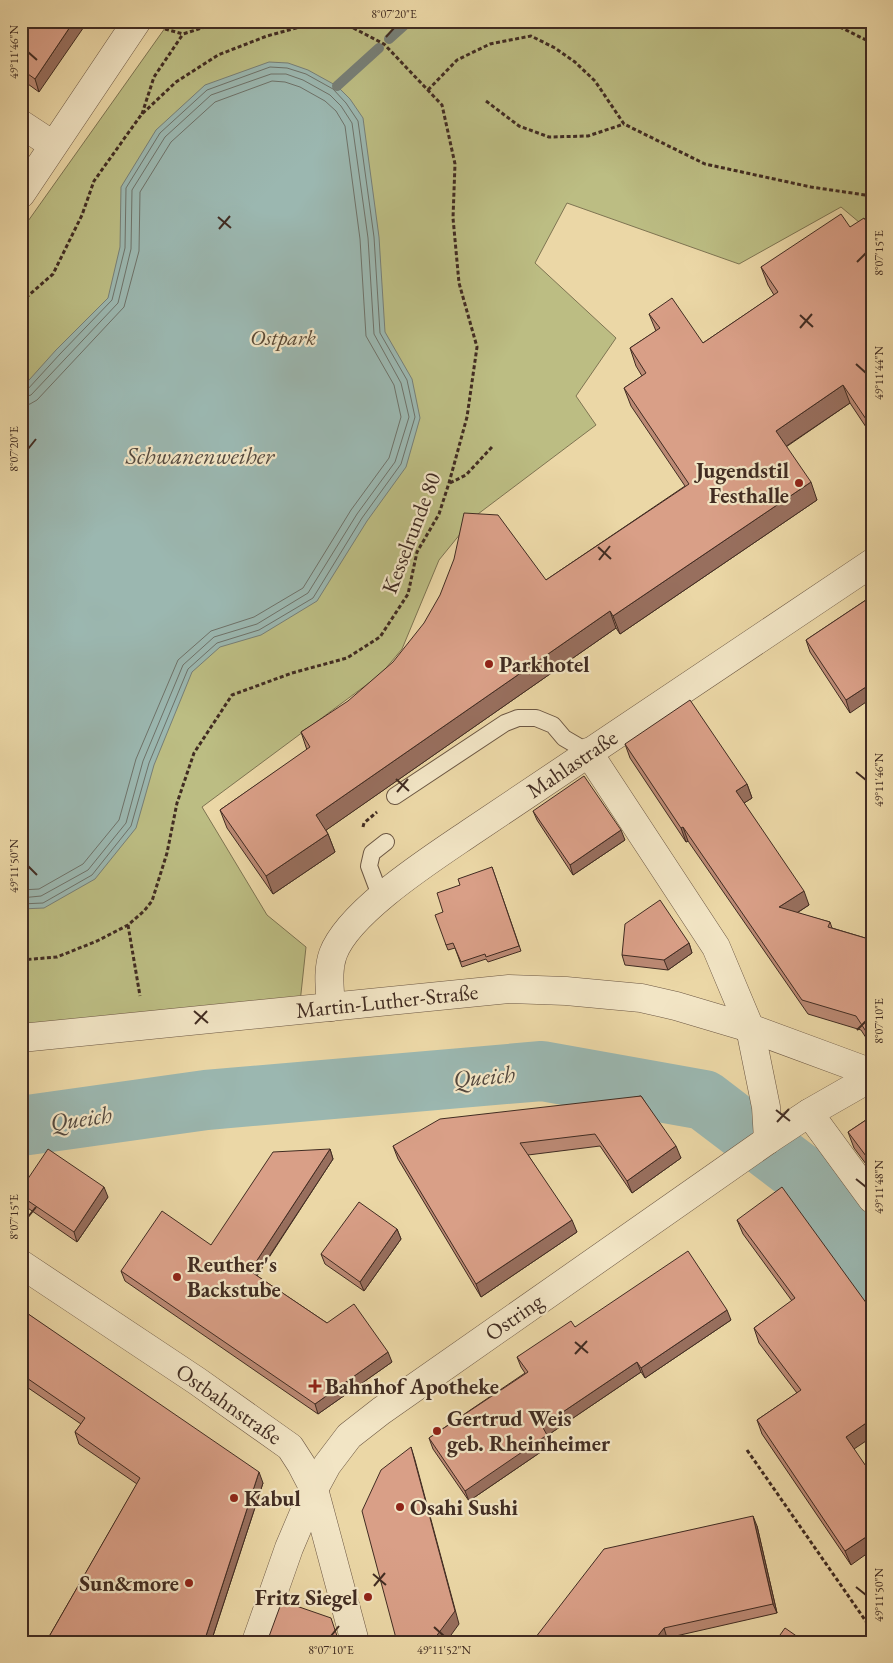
<svg xmlns="http://www.w3.org/2000/svg" width="893" height="1663" viewBox="0 0 893 1663" font-family="'EB Garamond',serif">
	<style>
		.green { fill: #bcbd83; stroke: #7e7452 }
		.water { fill: #9bb7b0; stroke: #777f77 }
		.lines { fill: none; stroke-linecap: round; stroke-linejoin: round }
		.shore { stroke: #6e7269; stroke-width: 1 }
		.stream { stroke: #777f77; stroke-width: 10 }
		.river { stroke: #9bb7b0; stroke-width: 60 }
		.service-casing { stroke: #6c5743; stroke-width: 18 }
		.minor-casing { stroke: #6c5743; stroke-width: 29 }
		.path { stroke: #412c22; stroke-width: 3; stroke-dasharray: 4 2.5; stroke-linecap: butt }
		.service { stroke: #f2e5c5; stroke-width: 16 }
		.minor { stroke: #f2e5c5; stroke-width: 28 }
		.wall { fill: #bb8974; stroke: #412c22 }
		.shaded-wall { fill: #986f5e; stroke: #412c22 }
		.building { fill: #d99f87; stroke: #412c22 }
		.ticks { fill: none; stroke: #412c22; stroke-width: 2 }
		.poi-dot { fill: #8f2418; stroke: #f2e5c5; stroke-width: 2 }
		.labels { text-anchor: middle; dominant-baseline: central; stroke-width: 4.5; stroke-linejoin: round; paint-order: stroke }
		.park-label { font-size: 22px; font-style: italic; fill: #5a4935; stroke: #f2e5c5 }
		.poi-label { font-size: 22px; font-weight: bold; fill: #412c22; stroke: #f2e5c5; text-anchor: start }
		.street-label { font-size: 22px; fill: #412c22; stroke: #f2e5c5 }
		.water-label { font-size: 24px; font-style: italic; fill: #53483e; stroke: #f2e5c5 }
		.neatline { fill: none; stroke: #412c22; stroke-width: 2 }
		.ticks-label { font-size: 12px; text-anchor: middle; fill: #412c22 }
	</style>
	<rect width="100%" height="100%" fill="#ebd7a6"/>
	<filter id="stains"><feTurbulence type="fractalNoise" baseFrequency=".004" numOctaves="4"/><feColorMatrix values="0 0 0 0 .2 0 0 0 0 .09 0 0 0 0 .02 0 0 0 .5 -.17"/></filter>
	<radialGradient id="worn" r=".72"><stop offset=".6" stop-color="#630" stop-opacity="0"/><stop offset="1" stop-color="#630" stop-opacity=".3"/></radialGradient>
	<path class="green" d="M170,21h702v212l-31,-26 -102,57 -172,-61 -32,60 81,75 -40,58 20,29 -122,92 -35,43 -37,89 -21,25 -179,133 65,108 39,32 -7,65 -278,24v-805z"/>
	<path class="water" d="M269,62l19,1 20,7 29,16 13,13 13,19 16,119 6,95 27,47 8,39 -14,49 -39,54 -50,80 -56,34 -41,12 -28,25 -38,93 -18,63 -41,51 -51,29 -23,1v-520l35,-39 52,-52 12,-51 1,-60 35,-57 49,-45z"/>
	<g class="lines">
		<g class="shore">
			<path d="M21,392l6,-2 33,-36 52,-54 13,-52 1,-60 34,-55 47,-43 63,-23 17,1 19,6 27,15 13,14 12,18 16,116 6,96 27,47 8,37 -14,47 -39,54 -49,80 -54,32 -42,13 -29,26 -39,94 -18,63 -39,49 -49,28 -22,1"/>
			<path d="M21,398l10,-3 87,-92 13,-54 1,-59 33,-53 46,-42 60,-21h15l17,6 27,15 11,11 11,17 16,115 6,96 27,49 8,34 -14,45 -38,52 -49,79 -51,31 -43,13 -31,28 -40,96 -17,62 -38,47 -47,26 -20,2"/>
			<path d="M21,406l9,-2 7,-4 87,-93 15,-56 1,-59 31,-50 44,-40 57,-21 13,1 15,5 25,14 11,10 9,15 15,113 6,97 28,49 7,32 -12,41 -38,52 -48,78 -49,29 -43,14 -33,29 -42,99 -17,61 -36,44 -44,25 -18,1"/>
		</g>
		<g class="stream">
			<path d="M389,39l20,-18"/>
			<path d="M337,86l42,-38"/>
		</g>
		<path class="river" d="M21,1126l185,-26 336,-29 162,29 100,76 68,95"/>
		<defs>
			<g id="service">
				<path d="M395,796l110,-73 13,-5h18l17,7 11,13 24,14"/>
				<path d="M381,898l-12,-32 3,-13 14,-11"/>
			</g>
			<g id="minor">
				<path d="M21,124l32,21"/>
				<path d="M21,194l116,-173"/>
				<path d="M588,752l128,195 34,81 16,79 2,33"/>
				<path d="M331,1007c-1,-18 -4,-36 2,-53 16,-43 100,-96 138,-122l401,-269"/>
				<path d="M21,1038l488,-49 57,2 75,7 35,8 74,22 122,45"/>
				<path d="M809,1113l63,86"/>
				<path d="M21,1264l176,117 93,66 11,17 13,25 41,153"/>
				<path d="M256,1642l33,-94 25,-59 13,-24 22,-29 32,-25 387,-271 41,-27 63,-36"/>
			</g>
		</defs>
		<use href="#service" class="service-casing"/>
		<use href="#minor" class="minor-casing"/>
		<g class="path">
			<path d="M828,21l44,22"/>
			<path d="M165,29l18,5 41,-13"/>
			<path d="M428,90l29,-30 33,-16 41,-8 24,12 20,14 20,19 29,43 81,40 106,23 61,9"/>
			<path d="M486,101l33,25 30,11 39,-1 36,-12"/>
			<path d="M142,114l12,-37 29,-43"/>
			<path d="M21,302l32,-28 29,-59 12,-34 47,-66 35,-33 42,-27 49,-19 55,-15"/>
			<path d="M450,483l16,-8 26,-28"/>
			<path d="M363,827l1,-4 13,-11"/>
			<path d="M128,925l12,71"/>
			<path d="M21,960l36,-3 40,-16 31,-16 16,-14 8,-10 15,-48 10,-50 17,-50 38,-58 60,-22 55,-15 33,-21 28,-43 9,-42 22,-38 10,-31 18,-66 10,-70 -18,-64 -6,-65 2,-54 -13,-59 -58,-61 -44,-23"/>
			<path d="M747,1450l125,180"/>
		</g>
		<use href="#service" class="service"/>
		<use href="#minor" class="minor"/>
	</g>
	<g class="wall">
		<path d="M21,21l18,71 -18,-13z"/>
		<path d="M850,227l22,3v206l-22,-33 -64,44 31,53 -197,134 -4,-6 -290,202 2,4 7,18 -62,42 -46,-66 -7,-18 87,-60 -6,-18 245,-152 139,-94 -54,-80 -7,-18 18,-12 -6,-10 -6,-18 26,-17 -7,-17 54,29 71,-48 -6,-10 -7,-18z"/>
		<path d="M872,596l-22,117 -40,-61 -4,-12z"/>
		<path d="M625,744l122,40 5,14 -8,5 65,102 -12,8 33,9 2,6 40,12v107l-11,-17 -53,-16 -120,-173 -2,1 -56,-84z"/>
		<path d="M533,811l92,29 -52,35 -36,-55z"/>
		<path d="M492,867l29,84 -33,11 -2,-3 -24,8 -7,-19 -7,2 -2,-5 -3,-33 17,-27z"/>
		<path d="M689,943l3,10 -24,17 -43,-5 -3,-10z"/>
		<path d="M641,1096l40,62 -49,35 -32,-47 -72,9 49,77 -96,65 -83,-138 -5,-13z"/>
		<path d="M872,1116v56l-18,-24 -6,-16z"/>
		<path d="M330,1149l3,10 -76,117 70,47 65,39 -74,52 -193,-133 -4,-10 90,-26z"/>
		<path d="M21,1189l87,8 -31,45 -55,-38z"/>
		<path d="M737,1220l130,84 3,6 -16,139 -3,116 -89,-131 -5,-14 40,-27 -38,-50 -5,-15 38,-27 -49,-67z"/>
		<path d="M397,1229l4,10 -37,52 -39,-27 -4,-10z"/>
		<path d="M21,1309l242,174 -52,159h-159l-2,-7 87,-151 -58,-40 -4,-12 6,-8 -60,-41z"/>
		<path d="M731,1320l-86,58 -4,-6 -93,63 3,10 -82,56 -36,-52 -4,-11 96,-65 -4,-6 -4,-10 58,-30z"/>
		<path d="M757,1526l20,87 -110,25 -3,4h-132z"/>
	</g>
	<g class="shaded-wall">
		<path d="M74,21h14l-49,71 -4,-13z"/>
		<path d="M843,385l7,18 -68,46 -6,-18z"/>
		<path d="M811,482l6,18 -197,134 -7,-18z"/>
		<path d="M610,611l6,17 -294,205 -6,-18z"/>
		<path d="M872,683v15l-22,15 -4,-13z"/>
		<path d="M747,784l5,14 -11,7 -5,-14z"/>
		<path d="M683,827l5,14 -2,1 -5,-14z"/>
		<path d="M621,830l4,10 -52,35 -3,-10z"/>
		<path d="M328,834l7,18 -62,42 -7,-18z"/>
		<path d="M804,891l5,14 -25,16 -5,-14z"/>
		<path d="M689,943l3,10 -24,17 -4,-10z"/>
		<path d="M872,1025v21l-5,-13z"/>
		<path d="M676,1146l5,12 -49,35 -5,-12z"/>
		<path d="M330,1149l3,10 -80,122 -3,-10z"/>
		<path d="M104,1187l4,10 -31,45 -3,-10z"/>
		<path d="M572,1220l5,12 -96,65 -5,-13z"/>
		<path d="M397,1229l4,10 -37,52 -4,-9z"/>
		<path d="M727,1310l4,10 -86,58 -4,-10z"/>
		<path d="M388,1352l4,10 -74,52 -3,-10z"/>
		<path d="M637,1362l4,10 -93,63 3,10 -82,56 -4,-10 77,-65z"/>
		<path d="M872,1419v18l-21,14 -5,-14z"/>
		<path d="M411,1447l4,13 44,164 -13,18h-14z"/>
		<path d="M259,1472l4,11 -52,159h-7z"/>
		<path d="M753,1516l4,10 20,87 -4,-9z"/>
		<path d="M872,1533v17l-21,15 -6,-14z"/>
		<path d="M664,1628l3,10 -3,4h-11z"/>
	</g>
	<g class="building">
		<path d="M21,21h53l-39,58 -14,-10z"/>
		<path d="M841,214l9,13 14,-9 8,12v198l-29,-43 -67,46 35,51 -198,134 -3,-5 -294,204 12,19 -62,42 -46,-66 90,-63 -9,-15 47,-31 45,-39 31,-39 16,-28 14,-36 10,-46 34,2 48,65 143,-96 -65,-96 22,-15 -16,-25 30,-20 -11,-14 23,-16 31,45 75,-51 -17,-25z"/>
		<path d="M872,596v87l-26,17 -40,-60z"/>
		<path d="M690,700l57,84 -11,7 68,100 -25,16 51,15 -2,5 44,13v85l-5,8 -11,-17 -54,-16 -119,-173 -2,1 -56,-84z"/>
		<path d="M584,776l37,54 -51,35 -37,-54z"/>
		<path d="M492,867l27,79 -33,11 -1,-3 -24,8 -8,-19 -7,2 -11,-30 8,-3 -6,-19 23,-8 -2,-6z"/>
		<path d="M660,900l29,43 -25,17 -42,-5 3,-31z"/>
		<path d="M641,1096l35,50 -49,35 -32,-47 -75,9 52,77 -96,64 -83,-138 47,-27z"/>
		<path d="M872,1116v48l-24,-32z"/>
		<path d="M48,1149l56,38 -30,45 -53,-36v-7z"/>
		<path d="M330,1149l-80,122 77,52 27,-19 34,48 -73,52 -194,-133 41,-60 49,34 62,-93z"/>
		<path d="M782,1187l85,117 -1,1 6,8v106l-26,18 26,38v58l-27,18 -88,-131 44,-30 -47,-62 41,-30 -58,-78z"/>
		<path d="M359,1202l38,27 -37,53 -39,-28z"/>
		<path d="M688,1251l39,59 -86,58 -4,-6 -95,64 5,9 -82,56 -36,-53 99,-66 -11,-15 54,-36 4,6z"/>
		<path d="M21,1309l238,163 -55,170h-145l-9,-7 90,-157 -65,-46 10,-14 -64,-44z"/>
		<path d="M411,1447l44,164 -23,31h-35l-35,-131 19,-41z"/>
		<path d="M753,1516l20,88 -109,24 -11,14h-121l72,-93z"/>
		<path d="M282,1601l49,17 8,24h-72z"/>
		<path d="M785,1628l20,14h-30z"/>
	</g>
	<path class="ticks" d="M386,37l8,-9M28,52l9,8M218,217l13,11M219,229l11,-13M857,262l9,-9M800,315l13,12M800,328l12,-14M856,364l10,9M28,449l8,-10M598,547l13,12M599,560l11,-14M856,772l10,8M396,779l13,12M397,792l11,-13M28,866l9,9M194,1011l14,12M195,1024l12,-13M857,1030l9,-9M776,1110l14,11M777,1122l12,-13M856,1179l10,8M28,1217l8,-10M575,1342l13,11M575,1354l12,-13M373,1574l13,11M374,1586l11,-13M856,1587l10,8M434,1627l10,9M331,1636l8,-10"/>
	<g class="poi-dot">
		<circle cx="799" cy="483" r="5"/>
		<circle cx="489" cy="664" r="5"/>
		<circle cx="177" cy="1277" r="5"/>
		<path d="M312.5 1378.5h5v5h5v5h-5v5h-5v-5h-5v-5h5z"/>
		<circle cx="437" cy="1431" r="5"/>
		<circle cx="234" cy="1498" r="5"/>
		<circle cx="400" cy="1507" r="5"/>
		<circle cx="189" cy="1583" r="5"/>
		<circle cx="368" cy="1597" r="5"/>
	</g>
	<g class="labels">
		<g class="park-label">
			<text x="283" y="337">Ostpark</text>
		</g>
		<g class="poi-label">
			<text x="789" y="470" text-anchor="end">Jugendstil<tspan x="789" dy="25">Festhalle</tspan></text>
			<text x="499" y="664">Parkhotel</text>
			<text x="187" y="1264">Reuther's<tspan x="187" dy="25">Backstube</tspan></text>
			<text x="325" y="1386">Bahnhof Apotheke</text>
			<text x="447" y="1418">Gertrud Weis<tspan x="447" dy="25">geb. Rheinheimer</tspan></text>
			<text x="244" y="1498">Kabul</text>
			<text x="410" y="1507">Osahi Sushi</text>
			<text x="179" y="1583" text-anchor="end">Sun&amp;more</text>
			<text x="358" y="1597" text-anchor="end">Fritz Siegel</text>
		</g>
		<g class="street-label">
			<text transform="translate(411 533) rotate(-69)">Kesselrunde 80</text>
			<text transform="translate(572 764) rotate(-34)">Mahlastraße</text>
			<text transform="translate(387 1001) rotate(-6)">Martin-Luther-Straße</text>
			<text transform="translate(514 1317) rotate(-35)">Ostring</text>
			<text transform="translate(229 1404) rotate(35)">Ostbahnstraße</text>
		</g>
		<g class="water-label">
			<text x="200" y="455">Schwanenweiher</text>
			<text transform="translate(484 1076) rotate(-5)">Queich</text>
			<text transform="translate(81 1118) rotate(-8)">Queich</text>
		</g>
	</g>
	<rect width="893" height="1663" fill="none" stroke="#ebd7a6" stroke-width="55"/>
	<rect x="28" y="28" width="838" height="1608" class="neatline"/>
	<g class="ticks-label">
		<text x="394" y="18">8°07'20"E</text>
		<text transform="translate(14 52) rotate(-90)" y="4">49°11'46"N</text>
		<text transform="translate(879 253) rotate(-90)" y="4">8°07'15"E</text>
		<text transform="translate(879 373) rotate(-90)" y="4">49°11'44"N</text>
		<text transform="translate(14 449) rotate(-90)" y="4">8°07'20"E</text>
		<text transform="translate(879 780) rotate(-90)" y="4">49°11'46"N</text>
		<text transform="translate(14 866) rotate(-90)" y="4">49°11'50"N</text>
		<text transform="translate(879 1021) rotate(-90)" y="4">8°07'10"E</text>
		<text transform="translate(879 1187) rotate(-90)" y="4">49°11'48"N</text>
		<text transform="translate(14 1217) rotate(-90)" y="4">8°07'15"E</text>
		<text transform="translate(879 1595) rotate(-90)" y="4">49°11'50"N</text>
		<text x="331" y="1654">8°07'10"E</text>
		<text x="444" y="1654">49°11'52"N</text>
	</g>
	<rect width="100%" height="100%" filter="url(#stains)"/>
	<rect width="100%" height="100%" fill="url(#worn)"/>
</svg>
